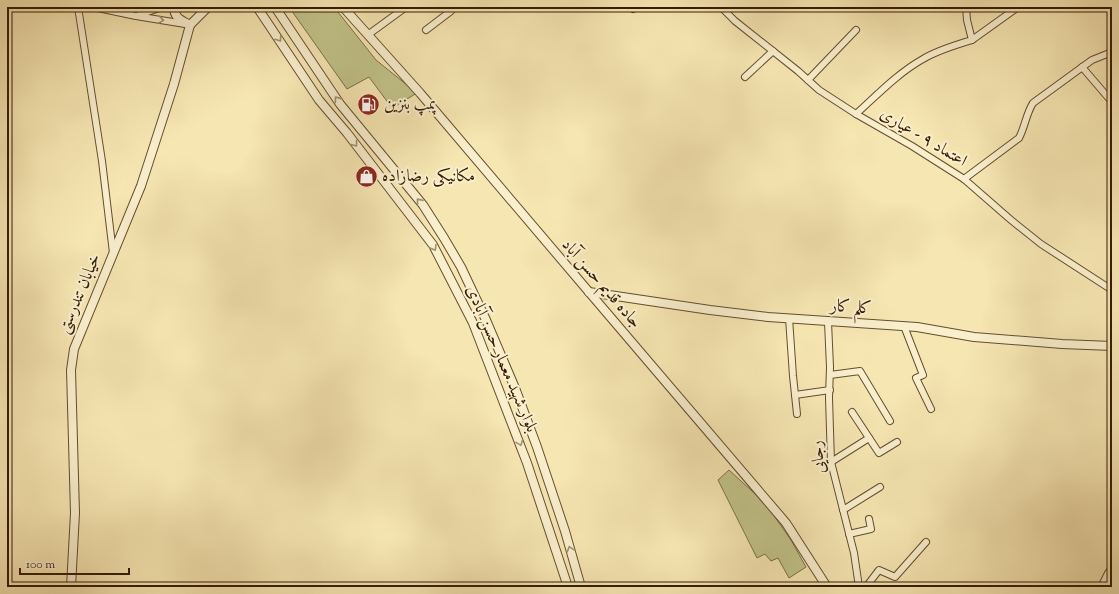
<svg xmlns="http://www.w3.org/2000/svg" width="1119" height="594" viewBox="0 0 1119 594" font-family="'Sorts Mill Goudy',Amiri,serif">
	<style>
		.green { fill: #c1c389; stroke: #7a7046 }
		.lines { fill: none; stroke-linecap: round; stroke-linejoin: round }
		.minor-casing { stroke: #644e2e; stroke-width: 8 }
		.tertiary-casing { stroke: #644e2e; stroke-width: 10 }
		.minor { stroke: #f9efcd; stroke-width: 6 }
		.tertiary { stroke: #f9efcd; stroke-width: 8 }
		.oneway { stroke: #a09072 }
		.labels { text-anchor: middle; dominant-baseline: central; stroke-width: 4; stroke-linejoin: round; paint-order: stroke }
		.poi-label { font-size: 17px; fill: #341c02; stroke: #f9efcd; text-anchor: start }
		.street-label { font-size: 17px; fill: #341c02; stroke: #f9efcd }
	</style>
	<rect width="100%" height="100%" fill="#f6e6b2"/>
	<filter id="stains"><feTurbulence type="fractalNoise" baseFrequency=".005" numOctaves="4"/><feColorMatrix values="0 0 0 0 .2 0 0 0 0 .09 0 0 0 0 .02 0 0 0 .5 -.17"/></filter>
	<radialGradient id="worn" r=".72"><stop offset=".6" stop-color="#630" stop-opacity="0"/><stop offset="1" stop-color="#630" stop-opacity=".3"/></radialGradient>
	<g class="green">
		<path d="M289,7h45l42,53 41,33 -25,15 -23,-31 -22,12z"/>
		<path d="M729,470l36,33 26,37 15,27 -17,11 -11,-20 -7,3 -6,-7 -8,4 -39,-78z"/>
	</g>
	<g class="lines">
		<defs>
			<g id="minor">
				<path d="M78,7l24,154 11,92"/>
				<path d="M93,7l43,9"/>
				<path d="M162,7l-26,9 49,8"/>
				<path d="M631,7l2,2"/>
				<path d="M721,7l14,14 63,50 21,19 37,24 56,32 52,33 47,41 30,24 71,46"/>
				<path d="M426,30l25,-19 -3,-4"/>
				<path d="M369,34l37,-27"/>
				<path d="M972,40l46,-33"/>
				<path d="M1082,67l30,35"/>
				<path d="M745,77l28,-26"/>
				<path d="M808,80l48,-50"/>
				<path d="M856,114c21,-19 42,-41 67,-55 15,-9 33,-14 49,-19l-5,-20 -1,-13"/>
				<path d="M964,179l55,-41c6,-11 7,-24 14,-35l59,-43 20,-8"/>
				<path d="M789,318l4,58 4,38"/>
				<path d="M828,322l2,45 -1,31 2,64 23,91 5,34"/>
				<path d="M904,326l19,49 -7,3 15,31"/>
				<path d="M830,375l30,-4 30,50"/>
				<path d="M795,395l35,-5"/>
				<path d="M852,412l27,41 18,-11"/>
				<path d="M831,462l38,-24"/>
				<path d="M843,510l37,-23"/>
				<path d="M849,534l22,-5 -2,-10"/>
				<path d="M866,587l13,-17 16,7 31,-35"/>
				<path d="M1101,587l7,-14 4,-5"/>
			</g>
			<g id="tertiary">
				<path d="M174,7c0,11 7,13 16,18"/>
				<path d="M257,7l62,93 28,33 86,112 40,78 54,140 41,124"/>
				<path d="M275,7l65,97 83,101 21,33 17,29 25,53 29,68 22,59 28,84 16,56"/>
				<path d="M343,7l77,86 169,199 197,231 41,64"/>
				<path d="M190,25l18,-18"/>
				<path d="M589,292l121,18 58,7 149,10 57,10 88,7 50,2"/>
				<path d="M71,587l4,-74 -4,-143 3,-21 67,-163 33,-102 16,-59"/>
			</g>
		</defs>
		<use href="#minor" class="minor-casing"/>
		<use href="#tertiary" class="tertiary-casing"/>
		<use href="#minor" class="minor"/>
		<use href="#tertiary" class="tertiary"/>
	</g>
	<defs><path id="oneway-chevron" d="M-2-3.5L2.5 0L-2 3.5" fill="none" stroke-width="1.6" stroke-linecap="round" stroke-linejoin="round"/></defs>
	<g class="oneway">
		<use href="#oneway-chevron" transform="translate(161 20) rotate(9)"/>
		<use href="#oneway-chevron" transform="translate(279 39) rotate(56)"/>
		<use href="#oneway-chevron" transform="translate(337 99) rotate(-125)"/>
		<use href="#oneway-chevron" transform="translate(355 144) rotate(52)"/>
		<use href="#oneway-chevron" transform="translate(419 201) rotate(-129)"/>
		<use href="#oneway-chevron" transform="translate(434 248) rotate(59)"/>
		<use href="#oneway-chevron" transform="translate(520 443) rotate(69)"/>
		<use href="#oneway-chevron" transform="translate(570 549) rotate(-106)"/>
	</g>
	<defs>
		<symbol id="fuel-disc" viewBox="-11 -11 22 22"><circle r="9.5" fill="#8f2418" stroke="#f9efcd"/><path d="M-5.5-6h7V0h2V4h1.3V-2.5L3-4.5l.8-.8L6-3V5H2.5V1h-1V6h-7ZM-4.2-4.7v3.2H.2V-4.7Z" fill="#fff"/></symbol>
		<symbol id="shop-disc" viewBox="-11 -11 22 22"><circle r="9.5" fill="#8f2418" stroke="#f9efcd"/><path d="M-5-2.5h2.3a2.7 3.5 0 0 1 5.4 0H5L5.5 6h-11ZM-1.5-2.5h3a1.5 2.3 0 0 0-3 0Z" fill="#fff"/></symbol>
	</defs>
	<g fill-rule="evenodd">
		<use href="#fuel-disc" x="356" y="92" width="25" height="25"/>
		<use href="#shop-disc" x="354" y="164" width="25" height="25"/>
	</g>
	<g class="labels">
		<g class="poi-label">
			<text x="384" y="105">پمپ بنزین</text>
			<text x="382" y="177">مکانیکی رضازاده</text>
		</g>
		<g class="street-label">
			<text transform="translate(923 138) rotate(31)">اعتماد ۹ - عیاری</text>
			<text transform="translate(601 284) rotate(49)">جاده قدیم حسن آباد</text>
			<text transform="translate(80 294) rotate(-67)">خیابان تندرستی</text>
			<text transform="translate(851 308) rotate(4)">کلم کار</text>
			<text transform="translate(501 359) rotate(67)">بلوار شهید معمار حسن آبادی</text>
			<text transform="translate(819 457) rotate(-97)">رجایی</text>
		</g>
	</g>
	<rect width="1119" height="594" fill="none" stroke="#f6e6b2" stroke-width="24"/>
	<rect x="8" y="8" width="1103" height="578" fill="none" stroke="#341c02" stroke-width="2"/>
	<rect x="12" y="12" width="1095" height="570" fill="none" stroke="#341c02"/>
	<path d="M20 568v6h109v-6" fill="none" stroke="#341c02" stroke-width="2"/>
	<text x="26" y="568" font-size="12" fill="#341c02" stroke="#f9efcd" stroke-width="3" paint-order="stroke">100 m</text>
	<rect width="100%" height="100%" filter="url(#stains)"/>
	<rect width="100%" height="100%" fill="url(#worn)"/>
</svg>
